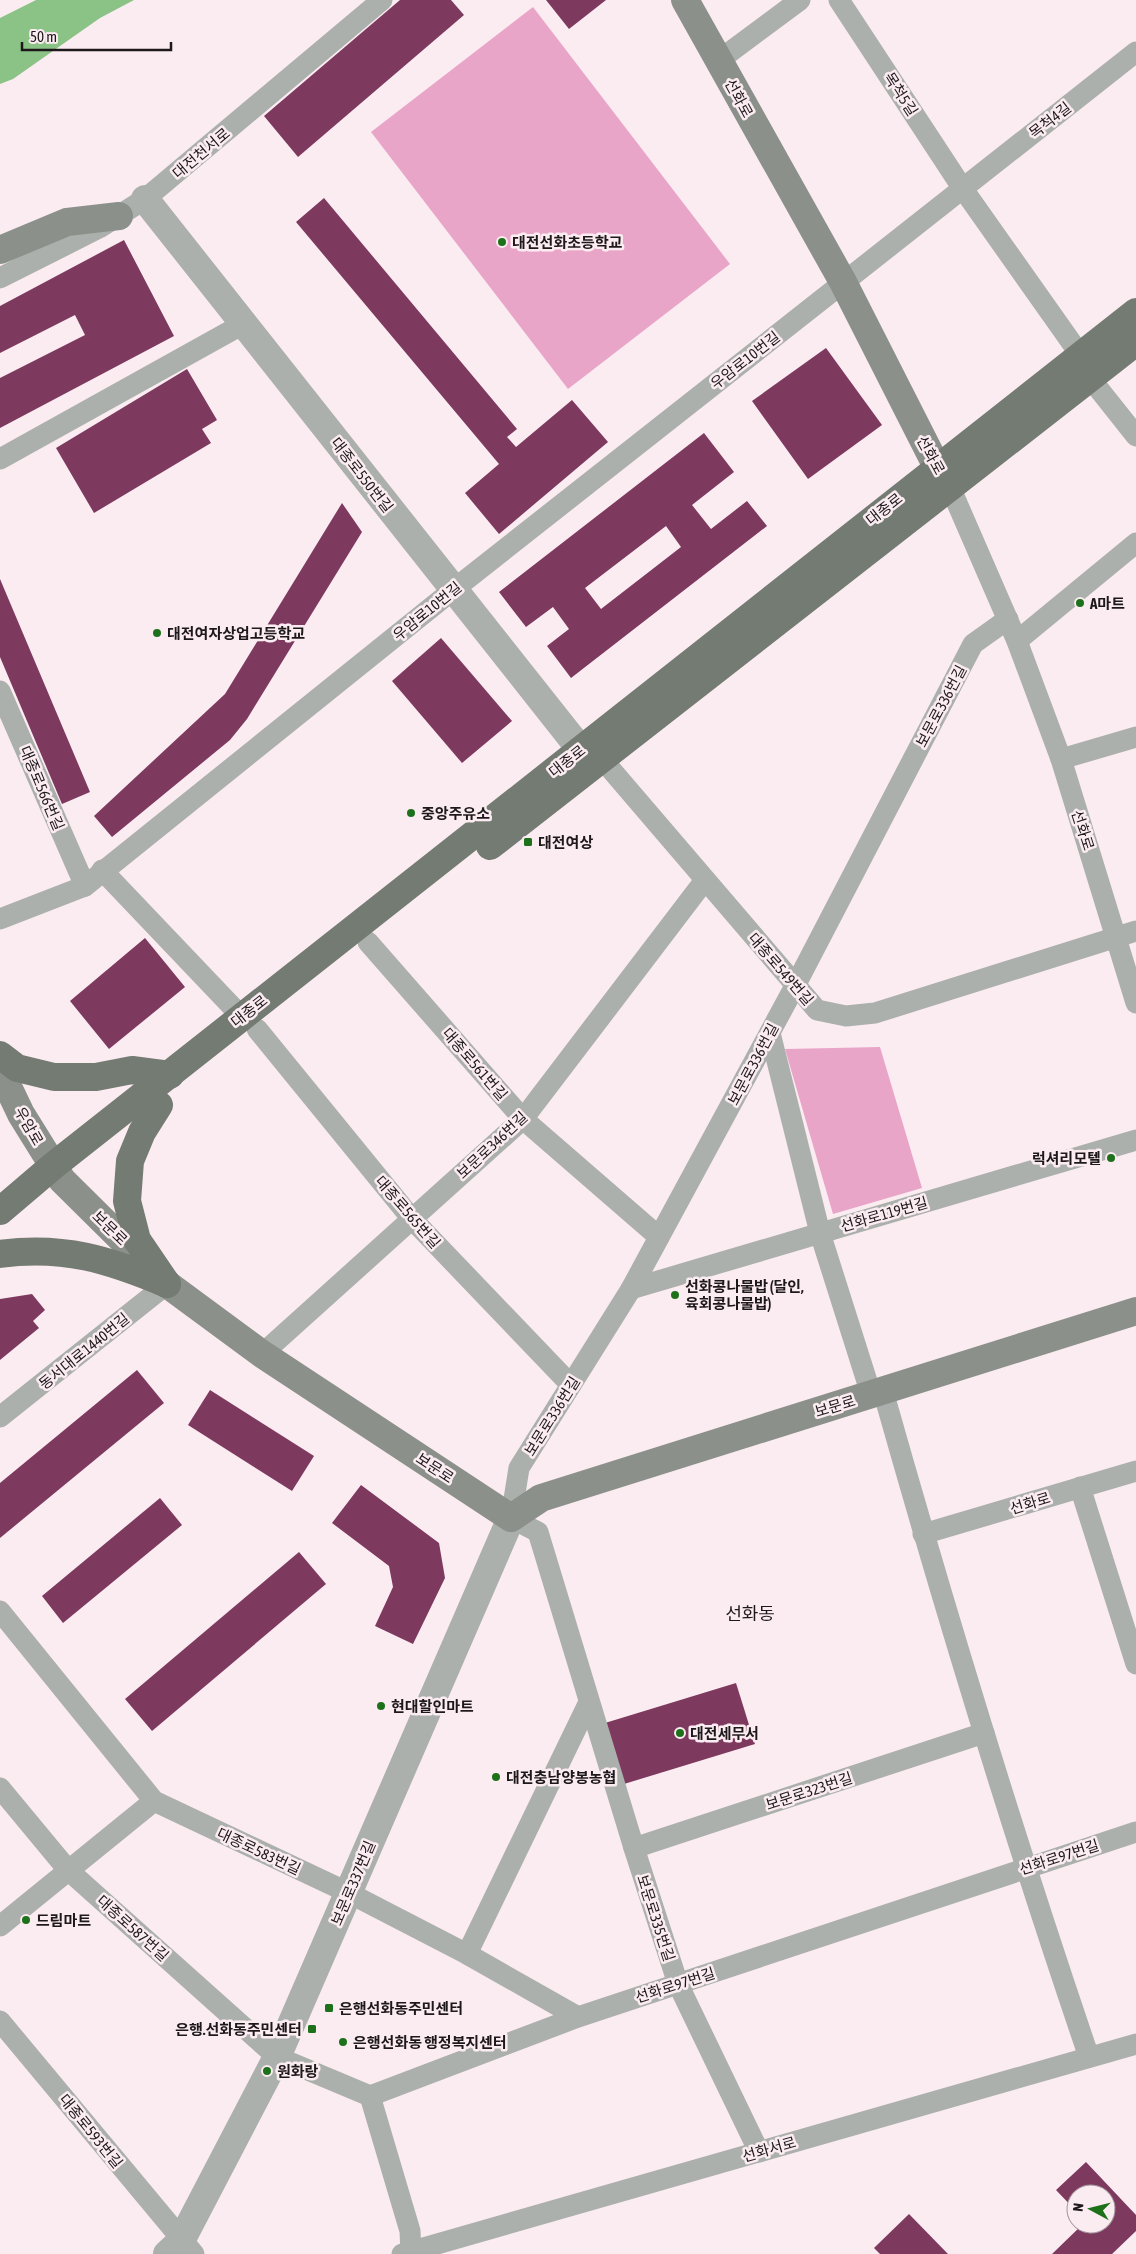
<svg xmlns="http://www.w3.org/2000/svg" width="1136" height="2254" viewBox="0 0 1136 2254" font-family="'Asap Condensed','Noto Sans KR',sans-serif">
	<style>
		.green { fill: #e9a5c7 }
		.water { fill: #8ac385 }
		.building { fill: #7d395e; fill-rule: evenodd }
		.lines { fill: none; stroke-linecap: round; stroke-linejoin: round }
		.minor { stroke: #acb0ac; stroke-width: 21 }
		.tertiary { stroke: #acb0ac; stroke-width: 28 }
		.secondary { stroke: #8b918a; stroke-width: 28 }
		.primary { stroke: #747b73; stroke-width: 28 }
		.poi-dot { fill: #1d711a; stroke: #fbecf2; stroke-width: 2 }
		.labels { text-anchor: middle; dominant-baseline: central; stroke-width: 5; stroke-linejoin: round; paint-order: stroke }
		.street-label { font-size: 15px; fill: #1d181a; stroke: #fbecf2 }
		.poi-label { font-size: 15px; font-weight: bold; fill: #1d181a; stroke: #fbecf2; text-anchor: start }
		.quarter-label { font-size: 18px; fill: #1d181a; stroke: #fbecf2 }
	</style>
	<rect width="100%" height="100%" fill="#fbecf2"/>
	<g class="green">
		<path d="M533,7l197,257 -162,125 -197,-257z"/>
		<path d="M880,1047l42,141 -89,26 -48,-165z"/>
	</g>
	<path class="water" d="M36,0h98l-34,18 -87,61 -13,5v-66z"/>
	<g class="building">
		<path d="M400,0h51l13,15 -166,142 -34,-41z"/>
		<path d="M546,0h60l-37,29z"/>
		<path d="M324,198l193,231 -10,8 9,10 56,-47 36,42 -109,92 -34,-41 34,-29 -203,-242z"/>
		<path d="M124,240l50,96 -174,92v-50l85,-43 -10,-20 -75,38v-47z"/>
		<path d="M826,348l56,77 -74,54 -56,-78z"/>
		<path d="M187,369l30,51 -15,9 9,14 -117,70 -38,-65z"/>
		<path d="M704,433l30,39 -42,33 19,24 36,-28 20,25 -196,152 -24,-32 22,-17 -16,-22 -27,20 -27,-35zM666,526l15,21 -80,62 -16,-21z"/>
		<path d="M342,503l20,29 -115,187 -17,21 -118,97 -18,-21 131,-122z"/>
		<path d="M0,579l90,213 -28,12 -62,-147z"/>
		<path d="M441,638l71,83 -50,42 -70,-82z"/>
		<path d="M145,938l40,49 -76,62 -39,-48z"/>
		<path d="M32,1294l13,16 -12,11 6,7 -39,32v-61z"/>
		<path d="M137,1370l27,33 -164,135v-55z"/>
		<path d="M210,1390l104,66 -22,35 -104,-66z"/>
		<path d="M361,1485l78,58 6,35 -32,66 -38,-18 18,-39 -4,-21 -57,-43z"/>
		<path d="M160,1498l22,27 -119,98 -21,-27z"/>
		<path d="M299,1552l27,32 -174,147 -27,-32z"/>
		<path d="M736,1683l19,61 -131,40 -19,-61z"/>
		<path d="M1086,2162l50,53v16l-24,23h-60l31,-30h23v-30h-30v17l-20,-21z"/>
		<path d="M909,2214l39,40h-68l-6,-6z"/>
	</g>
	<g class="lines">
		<g class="minor">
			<path d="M839,0l124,189 118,167"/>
			<path d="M718,61l82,-61"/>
			<path d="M0,278l99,-50 46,-29 237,-199"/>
			<path d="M1090,378l46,58"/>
			<path d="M0,459l243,-135"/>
			<path d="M950,487l67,154 44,118 75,244"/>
			<path d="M1017,641l119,-98"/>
			<path d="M0,691l85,195"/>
			<path d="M602,759l215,251 29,6 29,-3 261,-82"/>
			<path d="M1061,759l75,-22"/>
			<path d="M102,870l140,147"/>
			<path d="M0,919l85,-33 368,-296 683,-538"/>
			<path d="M368,942l155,177 136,118"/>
			<path d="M257,1029l155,190 159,166"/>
			<path d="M770,1033l50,200 51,161"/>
			<path d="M631,1289l505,-149"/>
			<path d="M262,1354l261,-235 182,-239"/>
			<path d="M883,1391c63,223 131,446 206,666"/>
			<path d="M0,1417l167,-133"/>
			<path d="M1080,1487l56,177"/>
			<path d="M923,1534l213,-63"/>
			<path d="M0,1611l154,190 195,92 118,61 111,63"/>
			<path d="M0,1788l68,82 209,187 93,39"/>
			<path d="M634,1848l350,-115"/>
			<path d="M0,1926l154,-125"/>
			<path d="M467,1954l122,-252"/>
			<path d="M0,2021l194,233"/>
			<path d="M370,2096l208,-79 558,-185"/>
			<path d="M370,2096l40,135 1,23"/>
			<path d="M759,2152l-81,-168 -44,-136 -96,-316 -27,-14 8,-50 112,-179 164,-303 178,-342 35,-25"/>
			<path d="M402,2254l734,-210"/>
		</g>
		<g class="tertiary">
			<path d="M145,199l436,551"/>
			<path d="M167,2254l14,-13 96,-184 234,-539"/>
		</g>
		<g class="secondary">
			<path d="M685,0l158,282 94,185 13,20"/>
			<path d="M0,250l67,-28 52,-6"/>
			<path d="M0,1070l21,44 41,66 105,104 95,70 249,164 30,-20 595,-187"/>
		</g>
		<g class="primary">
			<path d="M490,846l646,-504"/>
			<path d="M0,1055l17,13 37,9h42l36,-7 38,5"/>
			<path d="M159,1105l-17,27 -12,29 -3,40 10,39 30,44"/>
			<path d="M0,1211l53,-45 1083,-854"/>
			<path d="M0,1254c63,-9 110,6 167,30"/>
		</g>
	</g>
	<g class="poi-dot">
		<circle cx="502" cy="242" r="5"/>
		<circle cx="1080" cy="603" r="5"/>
		<circle cx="157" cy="633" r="5"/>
		<circle cx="411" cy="813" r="5"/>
		<rect x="523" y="837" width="10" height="10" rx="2.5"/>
		<circle cx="1111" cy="1158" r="5"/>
		<circle cx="675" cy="1295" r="5"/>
		<circle cx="381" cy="1706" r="5"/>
		<circle cx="680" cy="1733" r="5"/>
		<circle cx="496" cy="1777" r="5"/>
		<circle cx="26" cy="1920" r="5"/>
		<rect x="324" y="2003" width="10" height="10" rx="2.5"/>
		<rect x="307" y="2024" width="10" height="10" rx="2.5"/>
		<circle cx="343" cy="2042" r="5"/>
		<circle cx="267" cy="2071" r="5"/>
	</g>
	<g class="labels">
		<g class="street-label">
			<text transform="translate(901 94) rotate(57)">목척5길</text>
			<text transform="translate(739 98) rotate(61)">선화로</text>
			<text transform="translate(1050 120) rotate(-38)">목척4길</text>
			<text transform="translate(201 153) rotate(-40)">대전천서로</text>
			<text transform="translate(745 360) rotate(-38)">우암로10번길</text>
			<text transform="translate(931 455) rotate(61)">선화로</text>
			<text transform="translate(362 475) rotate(52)">대종로550번길</text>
			<text transform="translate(884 509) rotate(-38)">대종로</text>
			<text transform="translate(427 611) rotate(-39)">우암로10번길</text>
			<text transform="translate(941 706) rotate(-62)">보문로336번길</text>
			<text transform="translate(567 761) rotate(-38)">대종로</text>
			<text transform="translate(42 788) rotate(67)">대종로566번길</text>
			<text transform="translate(1083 830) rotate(72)">선화로</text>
			<text transform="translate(781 969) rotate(49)">대종로549번길</text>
			<text transform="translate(249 1011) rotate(-38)">대종로</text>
			<text transform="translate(475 1064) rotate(49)">대종로561번길</text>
			<text transform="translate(753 1064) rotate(-62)">보문로336번길</text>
			<text transform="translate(29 1126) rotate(60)">우암로</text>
			<text transform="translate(492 1145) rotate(-43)">보문로346번길</text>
			<text transform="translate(408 1212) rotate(49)">대종로565번길</text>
			<text transform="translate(884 1214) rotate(-16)">선화로119번길</text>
			<text transform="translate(110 1228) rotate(44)">보문로</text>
			<text transform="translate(84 1351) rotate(-39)">동서대로1440번길</text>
			<text transform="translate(835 1406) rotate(-17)">보문로</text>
			<text transform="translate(552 1416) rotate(-58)">보문로336번길</text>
			<text transform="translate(435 1468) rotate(33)">보문로</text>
			<text transform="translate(1030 1503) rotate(-17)">선화로</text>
			<text transform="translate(809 1791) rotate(-18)">보문로323번길</text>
			<text transform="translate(259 1851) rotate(25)">대종로583번길</text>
			<text transform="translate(1059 1857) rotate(-18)">선화로97번길</text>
			<text transform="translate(353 1883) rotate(-67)">보문로337번길</text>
			<text transform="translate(656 1918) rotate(72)">보문로335번길</text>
			<text transform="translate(133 1928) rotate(42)">대종로587번길</text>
			<text transform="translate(675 1985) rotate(-18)">선화로97번길</text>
			<text transform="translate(91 2131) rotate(51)">대종로593번길</text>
			<text transform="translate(769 2149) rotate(-16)">선화서로</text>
		</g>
		<g class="poi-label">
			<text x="512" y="242">대전선화초등학교</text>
			<text x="1090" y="603">A마트</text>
			<text x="167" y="633">대전여자상업고등학교</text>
			<text x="421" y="813">중앙주유소</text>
			<text x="538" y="842">대전여상</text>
			<text x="1101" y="1158" text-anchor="end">럭셔리모텔</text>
			<text x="685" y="1286">선화콩나물밥 (달인,<tspan x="685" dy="17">육회콩나물밥)</tspan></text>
			<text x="391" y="1706">현대할인마트</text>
			<text x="690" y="1733">대전세무서</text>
			<text x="506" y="1777">대전충남양봉농협</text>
			<text x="36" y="1920">드림마트</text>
			<text x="339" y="2008">은행선화동주민센터</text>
			<text x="302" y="2029" text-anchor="end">은행.선화동주민센터</text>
			<text x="353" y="2042">은행선화동 행정복지센터</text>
			<text x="277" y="2071">원화랑</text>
		</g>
		<g class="quarter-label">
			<text x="750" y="1613">선화동</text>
		</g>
	</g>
	<g transform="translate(1091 2209) rotate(277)"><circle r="24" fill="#fbecf2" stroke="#a2979c"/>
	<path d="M0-4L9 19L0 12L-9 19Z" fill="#1d711a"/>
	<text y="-8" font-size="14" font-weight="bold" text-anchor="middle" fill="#1d181a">N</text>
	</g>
	<path d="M22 42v8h149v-8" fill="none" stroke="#1d181a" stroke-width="2.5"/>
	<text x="30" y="42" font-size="15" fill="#1d181a" stroke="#fbecf2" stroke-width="4" paint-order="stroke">50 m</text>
</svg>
